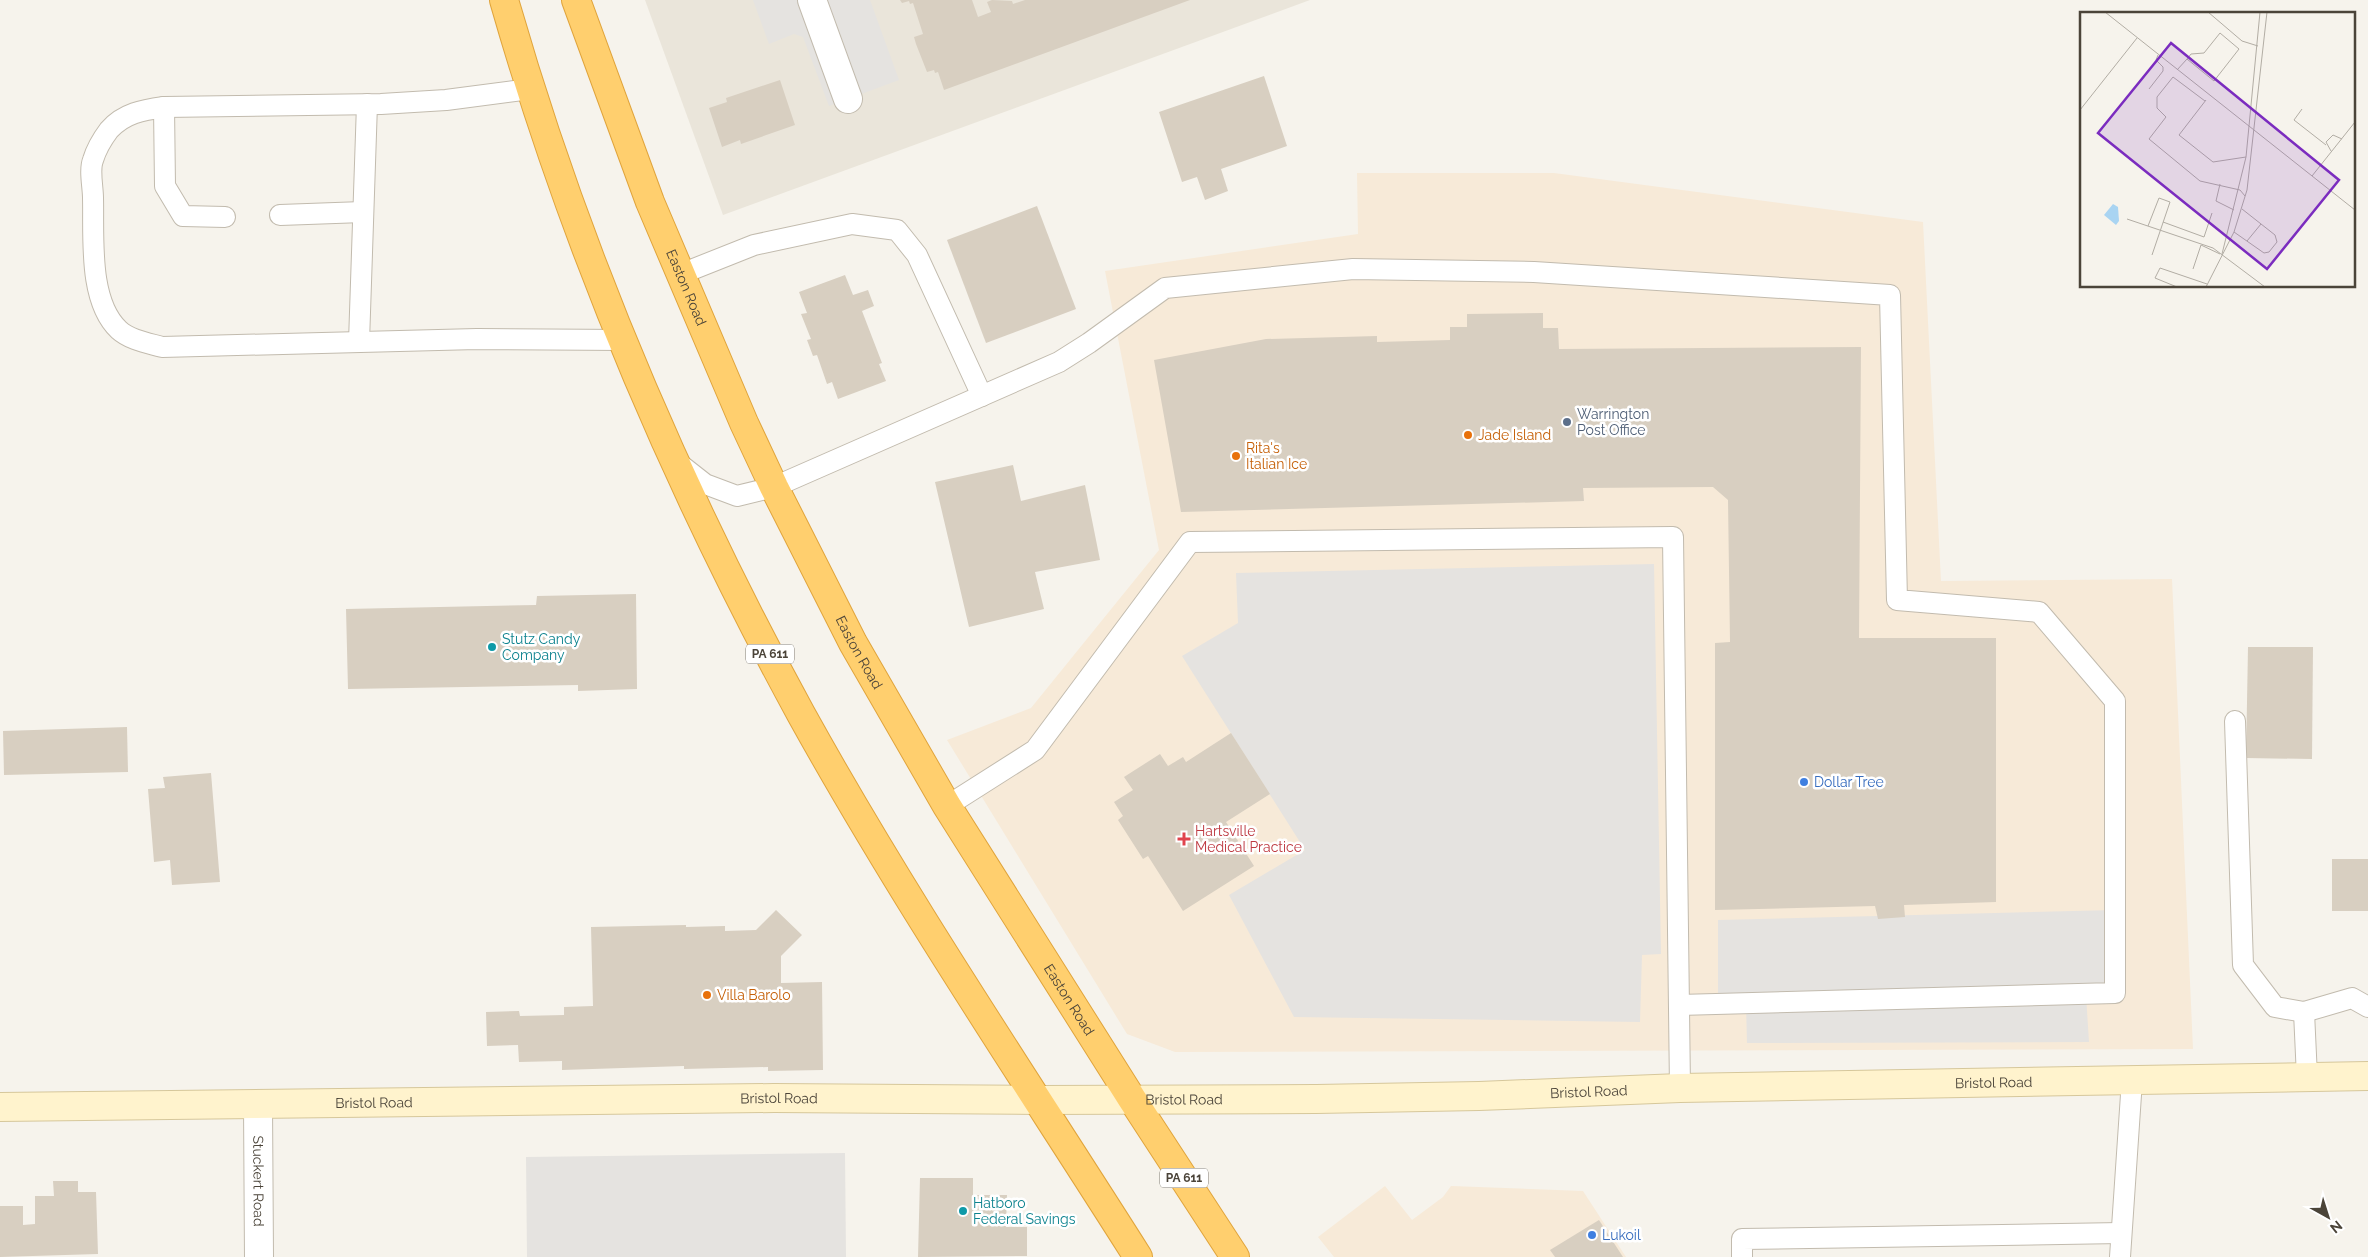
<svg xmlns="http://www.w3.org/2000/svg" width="2368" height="1257" viewBox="0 0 2368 1257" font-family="Raleway,sans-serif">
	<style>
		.residential { fill: #eae5da }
		.commercial { fill: #f7ead8 }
		.parking { fill: #e5e3e0 }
		.building { fill: #d8cfc1 }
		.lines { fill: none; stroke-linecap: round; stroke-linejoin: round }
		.lane-casing { stroke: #c2bbae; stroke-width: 22 }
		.street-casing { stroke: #c2bbae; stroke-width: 30 }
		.secondary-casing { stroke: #d6c79b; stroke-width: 30 }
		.highway-casing { stroke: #e0a43c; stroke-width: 30 }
		.lane { stroke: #fff; stroke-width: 20 }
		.street { stroke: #fff; stroke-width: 28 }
		.secondary { stroke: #fff3cd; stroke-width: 28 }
		.highway { stroke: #ffcf6e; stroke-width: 28 }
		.service-dot { fill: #5c6f8a; stroke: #fff; stroke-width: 2 }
		.food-dot { fill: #e8710a; stroke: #fff; stroke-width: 2 }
		.culture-dot { fill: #0f9aa8; stroke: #fff; stroke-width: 2 }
		.shop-dot { fill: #3f7fe0; stroke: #fff; stroke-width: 2 }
		.health-dot { fill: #e0444e; stroke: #fff; stroke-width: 2 }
		.labels { text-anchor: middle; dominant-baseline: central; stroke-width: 5; stroke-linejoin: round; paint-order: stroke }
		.shield { fill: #fff; stroke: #817c74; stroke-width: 1 }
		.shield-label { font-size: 12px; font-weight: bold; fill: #4b4439 }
		.street-label { font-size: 14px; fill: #4b4439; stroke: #fff }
		.service-label { font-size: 14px; fill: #4e5e75; stroke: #fff; text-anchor: start }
		.food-label { font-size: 14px; fill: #c56008; stroke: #fff; text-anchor: start }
		.culture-label { font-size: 14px; fill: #0d838f; stroke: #fff; text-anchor: start }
		.shop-label { font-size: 14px; fill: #366cbe; stroke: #fff; text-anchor: start }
		.health-label { font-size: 14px; fill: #be3a42; stroke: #fff; text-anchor: start }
		.inset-road { fill: none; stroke: #b2ada4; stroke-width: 1 }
		.view { fill: #7b2cbf; fill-opacity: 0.15; stroke: #7b2cbf; stroke-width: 2.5 }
		.inset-edge { fill: none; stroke: #4b4439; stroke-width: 2.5 }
	</style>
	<rect width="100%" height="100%" fill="#f6f3ec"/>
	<path class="residential" d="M645,0h665l-587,215z"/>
	<g class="commercial">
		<path d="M1357,173h197l369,49 18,359 231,-2 21,470 -1018,3 -48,-18 -180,-294 84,-32 128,-158 -54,-279 253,-37z"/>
		<path d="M1385,1186l27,34 31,-23 8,-11 132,5 43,66h-292l-16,-20z"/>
	</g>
	<g class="parking">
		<path d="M753,0h117l29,80 -70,26 -26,-69 -9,-3 -25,10z"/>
		<path d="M1654,564l7,390 -19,1 -2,67 -346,-5 -65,-122 76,-45 -123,-194 56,-33 -2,-50z"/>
		<path d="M2115,910v83l-29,2 3,47 -342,1 -1,-39h-28v-84z"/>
		<path d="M845,1153l1,104h-319l-1,-100z"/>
	</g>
	<g class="building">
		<path d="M900,0h72l6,17 13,-5 -4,-10 5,-2 20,1 1,3 12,-4h165l-246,90 -6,-18 -3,1 -1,-3 -7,2 -11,-28 -2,-7 9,-3 -10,-31 -3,1 -1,-3 -7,2z"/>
		<path d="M1264,76l23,70 -66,23 7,22 -23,9 -8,-23 -15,5 -23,-70z"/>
		<path d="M780,80l15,45 -54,19 -1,-4 -18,7 -13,-39 18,-6 -1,-4z"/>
		<path d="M1037,206l39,103 -90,34 -39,-103z"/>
		<path d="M845,275l8,20 15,-5 6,16 -12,5 20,52 -3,1 7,17 -48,18 -6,-17 -5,2 -10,-29 -4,1 -6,-16 4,-1 -10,-25 6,-1 -8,-21z"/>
		<path d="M1543,313v15h15l1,21 302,-2 -2,291h137v264l-92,3 1,12 -27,2 -3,-13 -160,4v-267l15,-1 -2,-142 -15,-13 -130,1 1,13 -403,11 -27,-152 112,-21 111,-3v6l73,-2v-13h17v-13z"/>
		<path d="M1013,465l8,36 64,-16 15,75 -65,12 9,37 -75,18 -34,-145z"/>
		<path d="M636,594l1,95 -59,2v-6l-230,4 -2,-80 190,-4 1,-9z"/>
		<path d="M2248,647h65l-1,112 -66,-1z"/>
		<path d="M127,727l1,45 -124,3 -1,-44z"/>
		<path d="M1231,733l39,61 -44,28 28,44 -71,45 -35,-55 -5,3 -25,-39 5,-4 -9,-14 19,-12 -9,-13 36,-23 8,12 15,-9 3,5z"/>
		<path d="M211,773l9,109 -48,3 -2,-25 -16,2 -6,-73 17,-1 -2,-11z"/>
		<rect x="2332" y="859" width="36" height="52"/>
		<path d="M776,910l26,25 -21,21v27l41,-1 1,88 -55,1v-4l-84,2v-3l-122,4v-9l-43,1 -1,-17 -31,1 -1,-34 33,-1 1,5 44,-1v-8l29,-1 -2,-79 95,-2v2l39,-1v5l31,-1z"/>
		<path d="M920,1178h53v17h34l-1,32h21v29l-109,1z"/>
		<path d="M53,1181h25v11h18l2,62 -98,3v-51h23v19l12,-1v-28h19z"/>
		<path d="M1599,1220l24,37h-68l-5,-7z"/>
	</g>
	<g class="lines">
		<defs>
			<g id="lane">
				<path d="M530,89l-84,11 -65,4 -217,3c-21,3 -40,6 -55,23 -6,8 -13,20 -16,30 -4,10 0,27 0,38 1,39 -5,103 26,132 11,10 29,13 43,17l315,-8 147,1"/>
				<path d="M164,107l1,79 18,30 42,1"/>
				<path d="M280,215l83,-3"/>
				<path d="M681,274l73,-29 98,-21 45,6 20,25 65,141"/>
				<path d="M359,342l8,-238"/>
				<path d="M677,462l28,22 32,12 37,-9 285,-125 30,-19 76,-55 188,-19 181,3 356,23 7,305 142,12 76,89v292l-436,12"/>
				<path d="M2235,721l8,244 32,42 29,5 48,-14 16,9"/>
				<path d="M947,806l88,-56 155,-208 483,-5 7,551"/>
				<path d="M2304,1012l3,65"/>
				<path d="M1742,1257v-18l379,-6"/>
				<path d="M2120,1257l12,-177"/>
			</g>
			<g id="street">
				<path d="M812,0l36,99"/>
				<path id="s1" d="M258,1105l1,152"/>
			</g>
			<g id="secondary">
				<path id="s2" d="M0,1107l774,-9 265,2 277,-1 163,-3 201,-8 688,-12"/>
			</g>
			<g id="highway">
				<path d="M504,0c71,248 173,487 297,714 103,186 223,363 337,543"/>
				<path id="s3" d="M576,0l74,202 94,221 30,64 79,156 94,163 185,293 103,158"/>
			</g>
		</defs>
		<use href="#lane" class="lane-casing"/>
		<use href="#street" class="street-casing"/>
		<use href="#secondary" class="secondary-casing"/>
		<use href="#highway" class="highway-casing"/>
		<use href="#lane" class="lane"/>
		<use href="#street" class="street"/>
		<use href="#secondary" class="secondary"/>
		<use href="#highway" class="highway"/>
	</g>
	<circle class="service-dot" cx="1567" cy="422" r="5"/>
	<g class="food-dot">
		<circle cx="1468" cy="435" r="5"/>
		<circle cx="1236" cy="456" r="5"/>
		<circle cx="707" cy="995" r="5"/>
	</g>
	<g class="culture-dot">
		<circle cx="492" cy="647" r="5"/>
		<circle cx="963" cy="1211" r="5"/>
	</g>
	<g class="shop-dot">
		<circle cx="1804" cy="782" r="5"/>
		<circle cx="1592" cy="1235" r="5"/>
	</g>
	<path class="health-dot" d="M1181.5 831.5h5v5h5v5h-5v5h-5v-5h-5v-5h5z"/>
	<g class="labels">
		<g class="shield">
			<rect x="746" y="644.5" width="48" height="19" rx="4"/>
			<rect x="1160" y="1168.5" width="48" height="19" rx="4"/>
		</g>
		<g class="shield-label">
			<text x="770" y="654">PA 611</text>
			<text x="1184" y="1178">PA 611</text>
		</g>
		<g class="street-label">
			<text stroke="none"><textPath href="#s3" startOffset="308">Easton Road</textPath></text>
			<text stroke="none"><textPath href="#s3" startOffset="712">Easton Road</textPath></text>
			<text stroke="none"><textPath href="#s3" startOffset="1118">Easton Road</textPath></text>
			<text stroke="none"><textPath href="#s2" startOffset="1994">Bristol Road</textPath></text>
			<text stroke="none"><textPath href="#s2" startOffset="1589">Bristol Road</textPath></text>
			<text stroke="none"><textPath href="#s2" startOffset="779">Bristol Road</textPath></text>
			<text stroke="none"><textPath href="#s2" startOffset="1184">Bristol Road</textPath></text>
			<text stroke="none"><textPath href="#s2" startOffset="374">Bristol Road</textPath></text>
			<text stroke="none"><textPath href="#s1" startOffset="76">Stuckert Road</textPath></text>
		</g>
		<g class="service-label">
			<text x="1577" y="414">Warrington<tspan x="1577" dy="16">Post Office</tspan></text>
		</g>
		<g class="food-label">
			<text x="1478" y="435">Jade Island</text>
			<text x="1246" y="448">Rita's<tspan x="1246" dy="16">Italian Ice</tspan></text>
			<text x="717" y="995">Villa Barolo</text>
		</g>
		<g class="culture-label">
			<text x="502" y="639">Stutz Candy<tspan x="502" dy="16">Company</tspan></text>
			<text x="973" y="1203">Hatboro<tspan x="973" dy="16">Federal Savings</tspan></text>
		</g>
		<g class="shop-label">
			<text x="1814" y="782">Dollar Tree</text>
			<text x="1602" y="1235">Lukoil</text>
		</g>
		<g class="health-label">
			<text x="1195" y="831">Hartsville<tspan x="1195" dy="16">Medical Practice</tspan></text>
		</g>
	</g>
	<g transform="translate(2080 12)">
		<rect width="275" height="275" fill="#f6f3ec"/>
		<path d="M33,192l5,3 1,14 -3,4 -12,-10z" fill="#a9d4f2"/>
		<path class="inset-road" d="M25,0l250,198M128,0l34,29 16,5M97,58l10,-11 27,22 25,-32 -19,-16 -16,20 -13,1 -4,5M69,77l14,-18v-4l-7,-7 2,-5M126,88l-27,35 34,27 33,-5M125,89l-32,-24 -16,20v11l9,9 -17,22 51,42 40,9 5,6M222,97l-8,11 32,25M0,98l57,-72M251,139l-5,-9 7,-7 9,4M232,164l43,-54M140,172l-4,17 18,9M47,207l86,29 52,39M83,210l41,15 8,-24M68,214l11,-28 11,4 -18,53M154,220l30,21 5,-1 8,-10 -2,-7 -33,-26M167,229l14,-17M121,233l19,9M142,242l24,-97 14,-145M113,257l8,-24M97,275l-22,-9 5,-10 47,16M126,275l28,-55 13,-42 20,-178"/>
		<path class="view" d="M91,31l168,137 -72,89 -169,-136z"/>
		<rect width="275" height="275" class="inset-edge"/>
	</g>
	<g transform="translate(2328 1217) rotate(141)" stroke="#ffffff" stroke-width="4" paint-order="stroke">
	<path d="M0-4L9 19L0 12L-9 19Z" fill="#4b4439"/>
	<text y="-8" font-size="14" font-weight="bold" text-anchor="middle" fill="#4b4439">N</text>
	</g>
</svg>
